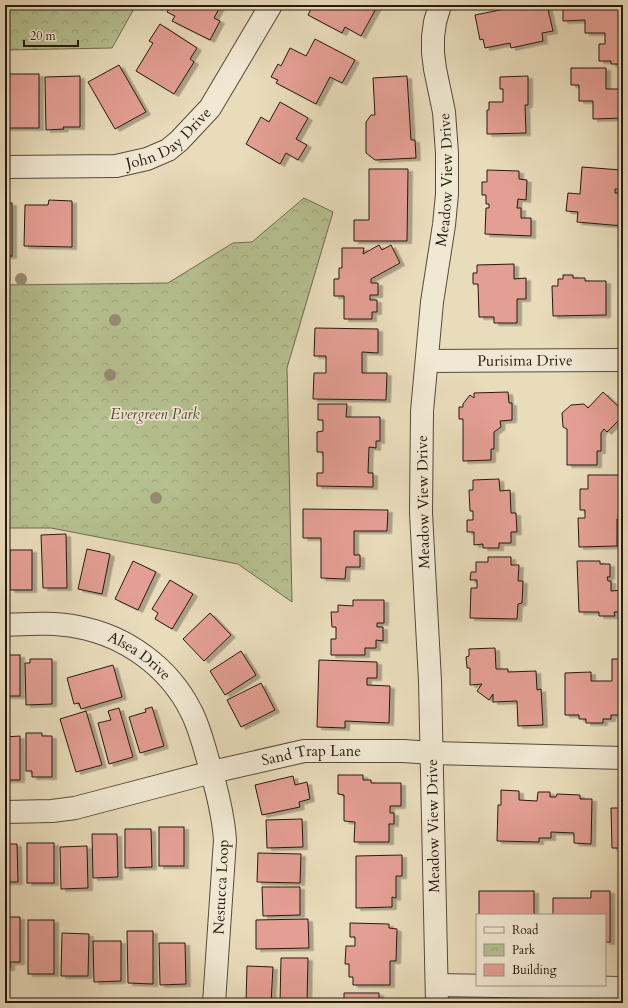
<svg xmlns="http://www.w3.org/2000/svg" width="628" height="1008" viewBox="0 0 628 1008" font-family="Cardo,serif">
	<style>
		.park { fill: url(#park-crowns); stroke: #6e6c50 }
		.building { fill: #e49f94; stroke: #271811; filter: url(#shadow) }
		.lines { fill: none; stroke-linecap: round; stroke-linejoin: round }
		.minor-casing { stroke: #58493c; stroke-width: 24 }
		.minor { stroke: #f1e8d3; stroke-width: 22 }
		.tree { fill: #968c72 }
		.labels { text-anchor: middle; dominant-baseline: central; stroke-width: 3.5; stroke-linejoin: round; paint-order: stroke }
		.street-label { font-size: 15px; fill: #271811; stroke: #f1e8d3 }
		.park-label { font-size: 15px; font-style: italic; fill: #524a37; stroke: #f1e8d3 }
	</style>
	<defs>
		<pattern id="park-crowns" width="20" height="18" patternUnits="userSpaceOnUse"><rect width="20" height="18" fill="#b6c090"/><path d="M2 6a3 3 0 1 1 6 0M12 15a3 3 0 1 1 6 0" fill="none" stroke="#9ca47b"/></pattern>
		<filter id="shadow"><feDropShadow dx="4.5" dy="2.5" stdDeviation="0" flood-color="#0004"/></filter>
	</defs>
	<rect width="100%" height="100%" fill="#e9dcbb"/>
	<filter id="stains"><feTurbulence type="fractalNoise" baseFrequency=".005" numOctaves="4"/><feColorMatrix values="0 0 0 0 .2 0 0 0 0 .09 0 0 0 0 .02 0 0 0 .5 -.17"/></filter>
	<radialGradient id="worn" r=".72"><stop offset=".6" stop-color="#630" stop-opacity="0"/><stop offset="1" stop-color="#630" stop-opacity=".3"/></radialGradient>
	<g class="park">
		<path d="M5,5h131l-24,43 -107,2z"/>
		<path d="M304,198l29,14 -46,156 5,234 -54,-38 -187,-36h-46v-243l163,-2 65,-40 19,-1z"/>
	</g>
	<g class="building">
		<path d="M171,5h50l-7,13 6,3 -10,19 -38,-19 3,-5 -8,-4z"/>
		<path d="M313,5h65l-17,31 -16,-9 -3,6 -34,-18z"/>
		<path d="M509,5h22l1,2 15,-2 6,26 -11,2 1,8 -32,7 -1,-5 -25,5 -2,-9 -3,1 -5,-25 35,-7z"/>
		<path d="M563,5h60v59h-12v-3h-12v-17h6v-11h-20v-13l-22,1z"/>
		<path d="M160,24l37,24 -7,11 4,3 -20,32 -38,-23 17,-28 -4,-2z"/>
		<path d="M315,39l40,21 -13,23 -12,-6 -14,27 -40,-21 2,-3 -7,-3 7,-13 3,2 9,-18 16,8z"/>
		<path d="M119,65l27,47 -31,17 -27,-47z"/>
		<path d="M571,68h35v21h17v29l-30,1v-18h-14v-16h-8z"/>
		<rect x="5" y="74" width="34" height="54"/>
		<path d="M80,76v51h-17l1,2 -18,1 -1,-53z"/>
		<path d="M407,76l4,64h4l1,18 -41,2 -9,-7v-31l5,-7h4l-2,-37z"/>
		<path d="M528,76v29h-3l1,28 -39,1v-24h2v-8h14v-13h-3v-12z"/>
		<path d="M280,102l28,16 -12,21 11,6 -9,15 -12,-7 -6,11 -34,-20 15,-27 8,5z"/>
		<path d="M582,167l39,3 2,18 -3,1h-5v4h6l-1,10 3,1v22l-46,-4 1,-10 -12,-1 2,-18 12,1z"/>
		<path d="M369,169h39l-1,72h-53v-21h15z"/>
		<path d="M487,170l32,1v8l8,1 -1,20 -8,-1 -1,9h4v10h10v18l-46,-2 1,-26h3v-4h-3v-9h-4v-13h5z"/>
		<path d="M49,200l23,1v46l-48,-1 1,-41h23z"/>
		<rect x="5" y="203" width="7" height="53"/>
		<path d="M379,245l3,5 9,-5 9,18 -29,16v4h7v12h-8v5h7v12h-5v7h-28v-23h-10v-17h5v-11h3v-20h22l-1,6z"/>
		<path d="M514,264v15l12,-1v21h-9v24h-23v-6h-15l-1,-33h-5v-11h4v-8z"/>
		<path d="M563,275h10v3h12v3h21v34l-53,1 -1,-30h6v-7h5z"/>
		<path d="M315,328l63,1v24l-16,-1v21h25l-1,27 -73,-1 1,-26h12v-17h-12z"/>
		<path d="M508,392l1,11h3v17l-12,1 1,6 -7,5v17h-3v11l-28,1v-42h-4v-12h4v-3l7,-9 4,3v-5z"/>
		<path d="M603,392l20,19v5l-16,16 -3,-3 -3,4v18h-4v14h-30v-36l-4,-2 -1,-14 9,-8 13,-1 4,4z"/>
		<path d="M318,404h29l-1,13h34v24h-4v7l-7,-1 -1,26h5v14l-56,-1v-13h6v-21h-6v-20l6,-1v-11h-5z"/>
		<path d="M588,475h32v11h3v25h-2v8h-4v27l-38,1 -1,-29h7v-8h-5v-21h8z"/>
		<path d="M499,479l1,12 10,-1 1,23h5l1,19h-6v11h-12v5h-16v-4l-9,1v-13h-7v-12h6v-9h-3l-1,-21h4v-10z"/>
		<path d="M303,509l85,1 -1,21h-33v24h6v12h-14l-1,12 -24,-1v-40h-18z"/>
		<path d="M66,534l1,54h-24l-2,-53z"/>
		<path d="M87,549l23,5 -8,40 -24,-5z"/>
		<rect x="10" y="550" width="22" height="40"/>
		<path d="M488,557h23v8h8l-1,16h5l-1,22 -4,1 -1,15 -47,-1 1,-30h6v-8h-7l1,-8h5v-10h12z"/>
		<path d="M133,561l23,11 -18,38 -23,-11z"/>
		<path d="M577,561h23v3h10v13h-3l1,4h3v10l12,-1v22h-9l1,4h-16v-4h-20z"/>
		<path d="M170,580l23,14 -21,35 -17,-10 3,-6 -6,-4z"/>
		<path d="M353,600h31v23h-7v4h6v14l-7,-1v8h-11v7h-34v-16h5v-12h-4l-1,-15h7v-7l15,1z"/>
		<path d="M210,613l21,22 -27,26 -21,-22z"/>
		<path d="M495,648l1,21h12v3l28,-1 1,19 4,-1 2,36 -25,1 -1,-25 -24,1v-8l-4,6 -12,-9 5,-7 -12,1v-17h-3l-1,-11 3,-1v-7z"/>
		<path d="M241,651l15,24 -31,20 -15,-24z"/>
		<rect x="5" y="655" width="15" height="41"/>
		<path d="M30,659h22v45l-26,1 -1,-42h5z"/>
		<path d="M612,659h11v56h-12v4h-8v4h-17v-4h-7v-4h-14v-42l26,-1v9h21z"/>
		<path d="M319,660l58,2v16h-10v7l23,1 -1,37 -44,-2v7l-28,-1z"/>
		<path d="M113,665l9,32 -41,12 -2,-6 -5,1 -7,-26z"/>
		<path d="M261,683l14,27 -34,17 -14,-27z"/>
		<path d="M152,707l12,39 -24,7 -11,-36 17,-5 -1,-3z"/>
		<path d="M119,708l14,49 -24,7 -11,-41 13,-3 -3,-9z"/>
		<path d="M86,711l16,54 -26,7 -16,-53z"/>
		<path d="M5,727v10l15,-1v44h-15z"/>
		<path d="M26,733h16v3h10v41h-20v-6h-6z"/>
		<path d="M338,775h25v5h8v3h30v23h-11v7h4v11h-5v18h-35l1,-20 -11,-1v-26l-6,-1z"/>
		<path d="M293,776l2,9 12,-3 3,17 -11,3 1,5 -38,8 -7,-30z"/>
		<path d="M501,790l18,1v9l18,1 1,-9h12v5h6l1,-3 23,1v4h12l-1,45 -17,-1v-10l-23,-1v6h-12v4l-42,-1 1,-36h3z"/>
		<path d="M611,808h12v40h-11z"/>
		<path d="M302,819l1,28 -36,1 -1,-28z"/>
		<rect x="159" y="827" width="25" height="39"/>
		<path d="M125,829h26l1,38 -27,1z"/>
		<path d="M92,834h25l1,43 -25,1z"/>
		<rect x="27" y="843" width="27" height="40"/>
		<path d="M5,844h12l1,38h-13z"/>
		<path d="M87,846l1,42 -27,1 -1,-42z"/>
		<path d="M258,853l43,1 -1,29 -43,-1z"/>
		<path d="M402,855v21h-6v22l-4,-1v10l-36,1v-52z"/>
		<path d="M262,887h38v28l-37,1z"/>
		<rect x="479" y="891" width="55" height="24"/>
		<path d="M591,891h19v51h-5v-27h-57h5v-17h38z"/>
		<path d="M5,917h15v45h-10v6h-5z"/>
		<path d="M308,919l1,29 -53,1v-29z"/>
		<rect x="28" y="920" width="26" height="54"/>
		<path d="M350,923l39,1v4l8,1 -1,32h-6v24h-37v-8h-4v-13h-4l1,-18h9v-9h-5z"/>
		<path d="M127,931h26v53l-25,-1z"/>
		<path d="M62,933l27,1 -1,42h-27z"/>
		<path d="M93,941h28v40l-27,1z"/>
		<path d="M159,943h26l1,41 -26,1z"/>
		<path d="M281,958h27l-1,45h-27z"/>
		<path d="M247,966l26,1 -2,36h-25z"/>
		<path d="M344,993h35v10h5h-40z"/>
	</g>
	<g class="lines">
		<defs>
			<g id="minor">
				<path id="s1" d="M5,167l111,-1 31,-7 21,-9 11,-9 31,-33 61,-103"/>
				<path id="s2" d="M427,361l196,-1"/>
				<path id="s3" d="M5,625c24,-1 49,-3 73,2 48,9 91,40 113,84 8,15 12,32 17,49 8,26 15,52 17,80l-11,163"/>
				<path id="s4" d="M5,812l47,-1 23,-3 137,-36 92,-21h99l29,2 191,5"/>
				<path d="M437,985l186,3"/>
				<path id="s5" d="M437,1003l-7,-322 -9,-168 1,-102 10,-109 12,-77 3,-31v-41l-3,-41 -9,-43 -2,-16v-16l2,-15 5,-17"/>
			</g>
		</defs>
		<use href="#minor" class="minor-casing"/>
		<use href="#minor" class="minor"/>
	</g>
	<g class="tree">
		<circle cx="21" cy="279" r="6"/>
		<circle cx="115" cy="320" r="6"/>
		<circle cx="110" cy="375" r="6"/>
		<circle cx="156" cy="498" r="6"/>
	</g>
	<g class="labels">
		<g class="street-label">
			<text stroke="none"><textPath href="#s1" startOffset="172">John Day Drive</textPath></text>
			<text stroke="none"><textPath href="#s5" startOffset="825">Meadow View Drive</textPath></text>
			<text stroke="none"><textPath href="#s2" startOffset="98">Purisima Drive</textPath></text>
			<text transform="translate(423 502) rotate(-91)">Meadow View Drive</text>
			<text stroke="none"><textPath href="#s3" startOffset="142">Alsea Drive</textPath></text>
			<text stroke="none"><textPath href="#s4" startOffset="313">Sand Trap Lane</textPath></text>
			<text transform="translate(433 826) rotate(-91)">Meadow View Drive</text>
			<text transform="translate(221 887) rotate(-87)">Nestucca Loop</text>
		</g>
		<g class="park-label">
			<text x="155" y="414">Evergreen Park</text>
		</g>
	</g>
	<rect width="628" height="1008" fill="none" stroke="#e9dcbb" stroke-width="20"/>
	<rect x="6" y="6" width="616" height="996" fill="none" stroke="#271811" stroke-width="2"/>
	<rect x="10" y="10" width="608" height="988" fill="none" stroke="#271811"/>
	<rect x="476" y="914" width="130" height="72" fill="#f1e8d3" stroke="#a09585"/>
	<rect x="484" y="927" width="20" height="6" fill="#f1e8d3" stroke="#a09585"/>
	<text x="512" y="934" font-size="12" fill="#271811">Road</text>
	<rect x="484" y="944" width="20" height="12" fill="url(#park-crowns)" stroke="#a09585"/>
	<text x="512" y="954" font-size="12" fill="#271811">Park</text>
	<rect x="484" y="964" width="20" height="12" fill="#e49f94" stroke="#a09585"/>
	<text x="512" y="974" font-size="12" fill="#271811">Building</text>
	<path d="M24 40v6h54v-6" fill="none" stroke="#271811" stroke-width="2"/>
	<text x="30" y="40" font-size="12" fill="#271811" stroke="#f1e8d3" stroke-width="3" paint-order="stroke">20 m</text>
	<rect width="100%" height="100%" filter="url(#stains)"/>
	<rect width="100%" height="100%" fill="url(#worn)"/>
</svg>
